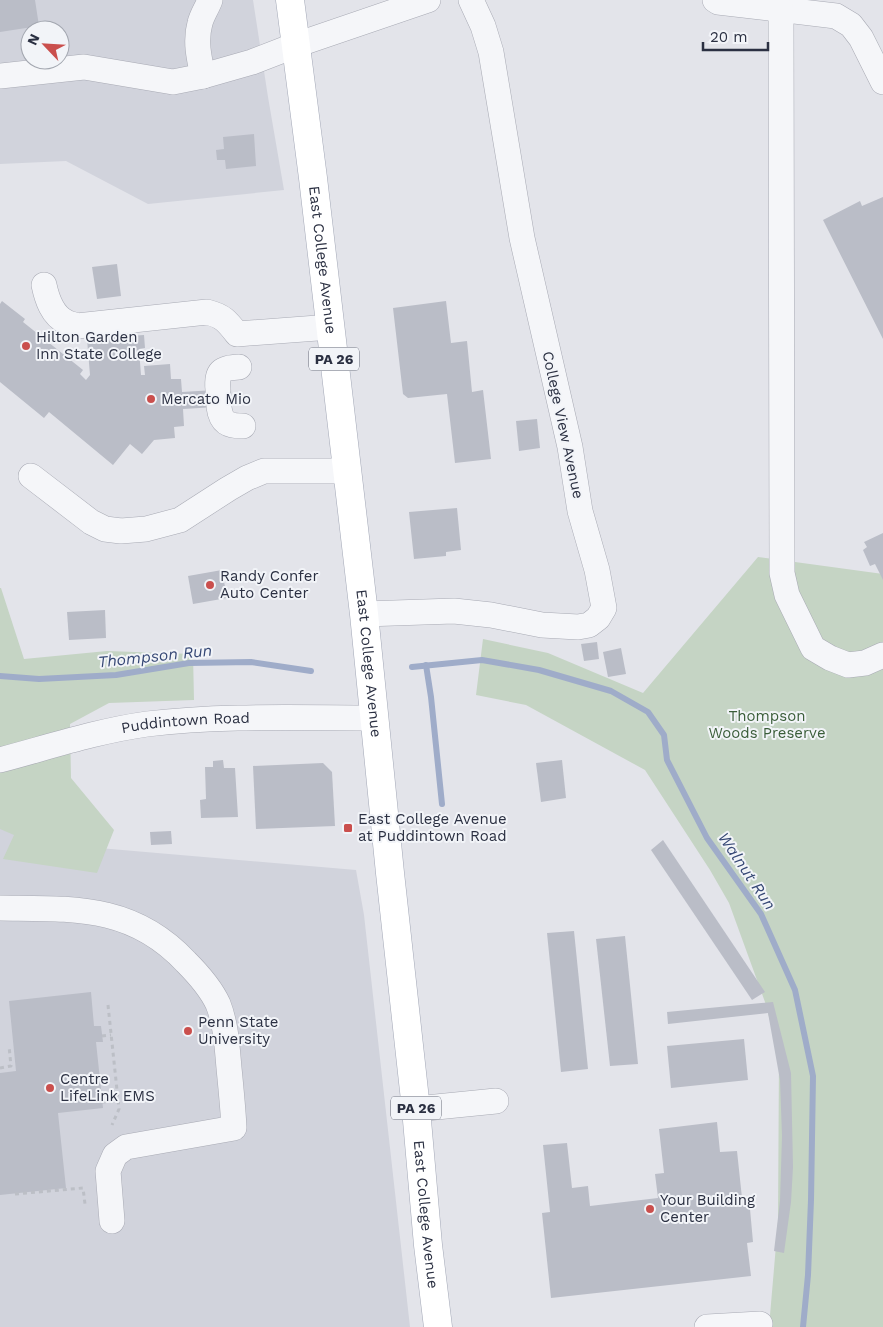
<svg xmlns="http://www.w3.org/2000/svg" width="883" height="1327" viewBox="0 0 883 1327" font-family="'Work Sans',sans-serif">
	<style>
		.built { fill: #d1d3dc; fill-rule: evenodd }
		.green { fill: #c5d4c4 }
		.lines { fill: none; stroke-linecap: round; stroke-linejoin: round }
		.stream { stroke: #9facc9; stroke-width: 6 }
		.building { fill: #babdc7 }
		.minor-casing { stroke: #a8aab4; stroke-width: 26 }
		.major-casing { stroke: #a2a7b6; stroke-width: 29 }
		.path { stroke: #bcbfc6; stroke-width: 3; stroke-dasharray: 4 4; stroke-linecap: butt }
		.minor { stroke: #f5f6f9; stroke-width: 25 }
		.major { stroke: #fff; stroke-width: 28 }
		.poi-dot { fill: #ca4f4d; stroke: #f2f4f8; stroke-width: 2 }
		.labels { text-anchor: middle; dominant-baseline: central; stroke-width: 4; stroke-linejoin: round; paint-order: stroke }
		.shield { fill: #f2f4f8; stroke: #676b79; stroke-width: 1 }
		.shield-label { font-size: 14px; font-weight: bold; fill: #2b3042 }
		.street-label { font-size: 15px; fill: #2b3042; stroke: #f2f4f8 }
		.poi-label { font-size: 15px; fill: #2b3042; stroke: #f2f4f8; text-anchor: start }
		.park-label { font-size: 15px; fill: #3a5d39; stroke: #f2f4f8 }
		.water-label { font-size: 16px; font-style: italic; fill: #364875; stroke: #f2f4f8 }
	</style>
	<rect width="100%" height="100%" fill="#e3e4ea"/>
	<g class="built">
		<path d="M0,0h253l15,97 16,93 -136,14 -82,-43 -66,3zM30,30h30v30h-30z"/>
		<path d="M0,770l41,73 315,27 8,45 46,412h-410z"/>
	</g>
	<g class="green">
		<path d="M758,557l125,17v753h-114l9,-105 1,-168 -14,-52 -36,-99 -19,-33 -65,-100 -119,-65 -50,-10 7,-56 65,14 95,40z"/>
		<path d="M0,588h1l23,71 83,-8 86,3 1,46 -85,3 -39,21 1,54 43,52 -17,43 -94,-14 11,-24 -14,-6z"/>
	</g>
	<g class="lines">
		<g class="stream">
			<path d="M426,665l5,32 11,107"/>
			<path d="M412,667l70,-7 57,10 72,21 37,21 16,23 3,25 40,78 54,76 34,76 18,86 -2,124 -3,75 -5,52"/>
			<path d="M0,676l39,3 77,-4 73,-12 62,-1 60,9"/>
		</g>
	</g>
	<g class="building">
		<path d="M0,0h35l4,26 -39,6z"/>
		<path d="M254,134l2,32 -30,3 -1,-9h-8l-1,-10 8,-1 -1,-12z"/>
		<path d="M883,197v142l-60,-119 37,-19 2,5z"/>
		<path d="M117,264l4,32 -24,3 -5,-32z"/>
		<path d="M2,301l23,18 -2,3 60,48 -3,4 6,6 4,-5 -3,-36 57,-4 1,13 -6,1 2,26h4l-1,-9 26,-2 1,15h10l1,13 49,-3 1,17 -49,3 1,17 -10,1 1,11 -21,2 -12,14 -12,-10 -17,21 -64,-53 -5,6 -44,-36v-78z"/>
		<path d="M446,301l5,42 16,-2 5,51 11,-2 8,69 -36,4 -8,-69 -39,4 -5,-4 -10,-86z"/>
		<path d="M537,419l3,29 -21,3 -3,-30z"/>
		<path d="M457,508l4,42 -15,2v4l-32,3 -5,-47z"/>
		<path d="M883,533v47l-8,-16 -5,2 -7,-16 4,-3 -3,-5z"/>
		<path d="M222,570l5,28 -34,6 -5,-28z"/>
		<path d="M105,610l1,28 -37,2 -2,-28z"/>
		<path d="M597,642l2,17 -15,2 -3,-17z"/>
		<path d="M621,648l5,26 -18,3 -5,-25z"/>
		<path d="M223,760l1,8h11l3,49 -37,1 -1,-18 6,-1 -1,-32h8v-6z"/>
		<path d="M562,760l4,38 -25,4 -5,-39z"/>
		<path d="M323,763l9,9 3,54 -79,3 -3,-63z"/>
		<path d="M171,831l1,13 -21,1 -1,-13z"/>
		<path d="M663,840l102,152 -13,8 -101,-150z"/>
		<path d="M574,931l14,138 -27,3 -14,-139z"/>
		<path d="M625,936l13,128 -28,2 -14,-127z"/>
		<path d="M91,992l3,34h7l2,16h-7l7,66 -45,5 8,75 -66,7v-122l16,-2 -7,-70z"/>
		<path d="M773,1002l18,71 2,94 -2,35 -7,51 -10,-2 6,-50 2,-65 -2,-56 -12,-67 -100,11 -1,-12z"/>
		<path d="M744,1039l4,41 -77,8 -4,-42z"/>
		<path d="M717,1122l3,30 17,-1 5,47h7l4,44 -6,1 4,33 -200,22 -9,-85 8,-1 -7,-67 24,-2 5,45 16,-2 2,20 68,-8 -3,-24 9,-1 -5,-44z"/>
	</g>
	<g class="lines">
		<defs>
			<g id="minor">
				<path d="M715,0l3,2 118,14 15,9 10,13 22,44"/>
				<path d="M781,10l1,563 5,22 26,53 17,10 18,7 17,-2 18,-8"/>
				<path d="M0,76l84,-9 89,15 30,-6 49,-14 44,-17 132,-45"/>
				<path d="M203,76c-4,-18 -8,-35 -3,-53 2,-8 7,-15 10,-23"/>
				<path d="M44,285c3,14 8,30 22,37 3,2 8,2 11,4l130,-14c16,4 20,9 30,22l94,-7"/>
				<path d="M218,390c-2,-19 3,-22 21,-23"/>
				<path d="M219,407c2,16 9,19 24,19"/>
				<path d="M31,476l60,46 14,7 16,2 25,-2 34,-9 48,-31 19,-11 17,-7h84"/>
				<path d="M364,614l90,-3 37,4 51,10 36,2 11,-2 9,-7 6,-10 -7,-38 -17,-59 -10,-64 -48,-209 -31,-186 -8,-26 -12,-26"/>
				<path id="s1" d="M0,760c49,-13 97,-29 147,-36 75,-9 152,-6 228,-6"/>
				<path d="M0,908c72,1 132,-4 186,54 12,12 25,27 32,42 8,20 9,42 11,64 2,20 4,40 5,60l-108,19 -11,8 -7,16 4,50"/>
				<path d="M416,1109l80,-8"/>
				<path d="M707,1327l53,-3"/>
			</g>
			<g id="major">
				<path id="s2" d="M290,0l23,178 51,436 26,259 26,236 12,136 10,82"/>
			</g>
		</defs>
		<use href="#minor" class="minor-casing"/>
		<use href="#major" class="major-casing"/>
		<g class="path">
			<path d="M108,1005l11,104 -7,16"/>
			<path d="M102,1036l9,-1"/>
			<path d="M0,1068l11,-2 -2,-20"/>
			<path d="M102,1102l16,-1"/>
			<path d="M15,1194l68,-6 2,16"/>
		</g>
		<use href="#minor" class="minor"/>
		<use href="#major" class="major"/>
	</g>
	<g class="poi-dot">
		<circle cx="26" cy="346" r="5"/>
		<circle cx="151" cy="399" r="5"/>
		<circle cx="210" cy="585" r="5"/>
		<rect x="343" y="823" width="10" height="10" rx="2.5"/>
		<circle cx="188" cy="1031" r="5"/>
		<circle cx="50" cy="1088" r="5"/>
		<circle cx="650" cy="1209" r="5"/>
	</g>
	<g class="labels">
		<g class="shield">
			<rect x="309" y="347.5" width="50" height="23" rx="4"/>
			<rect x="391" y="1096.5" width="50" height="23" rx="4"/>
		</g>
		<g class="shield-label">
			<text x="334" y="359">PA 26</text>
			<text x="416" y="1108">PA 26</text>
		</g>
		<g class="street-label">
			<text stroke="none"><textPath href="#s2" startOffset="262">East College Avenue</textPath></text>
			<text transform="translate(563 425) rotate(78)">College View Avenue</text>
			<text stroke="none"><textPath href="#s2" startOffset="668">East College Avenue</textPath></text>
			<text stroke="none"><textPath href="#s1" startOffset="190">Puddintown Road</textPath></text>
			<text stroke="none"><textPath href="#s2" startOffset="1222">East College Avenue</textPath></text>
		</g>
		<g class="poi-label">
			<text x="36" y="337">Hilton Garden<tspan x="36" dy="17">Inn State College</tspan></text>
			<text x="161" y="399">Mercato Mio</text>
			<text x="220" y="576">Randy Confer<tspan x="220" dy="17">Auto Center</tspan></text>
			<text x="358" y="819">East College Avenue<tspan x="358" dy="17">at Puddintown Road</tspan></text>
			<text x="198" y="1022">Penn State<tspan x="198" dy="17">University</tspan></text>
			<text x="60" y="1079">Centre<tspan x="60" dy="17">LifeLink EMS</tspan></text>
			<text x="660" y="1200">Your Building<tspan x="660" dy="17">Center</tspan></text>
		</g>
		<g class="park-label">
			<text x="767" y="716">Thompson<tspan x="767" dy="17">Woods Preserve</tspan></text>
		</g>
		<g class="water-label">
			<text transform="translate(155 656) rotate(-6)">Thompson Run</text>
			<text transform="translate(747 871) rotate(56)">Walnut Run</text>
		</g>
	</g>
	<g transform="translate(45 45) rotate(295)"><circle r="24" fill="#f2f4f8" stroke="#a2a6af"/>
	<path d="M0-4L9 19L0 12L-9 19Z" fill="#ca4f4d"/>
	<text y="-8" font-size="14" font-weight="bold" text-anchor="middle" fill="#2b3042">N</text>
	</g>
	<path d="M703 42v8h65v-8" fill="none" stroke="#2b3042" stroke-width="2.5"/>
	<text x="710" y="42" font-size="15" fill="#2b3042" stroke="#f2f4f8" stroke-width="4" paint-order="stroke">20 m</text>
</svg>
